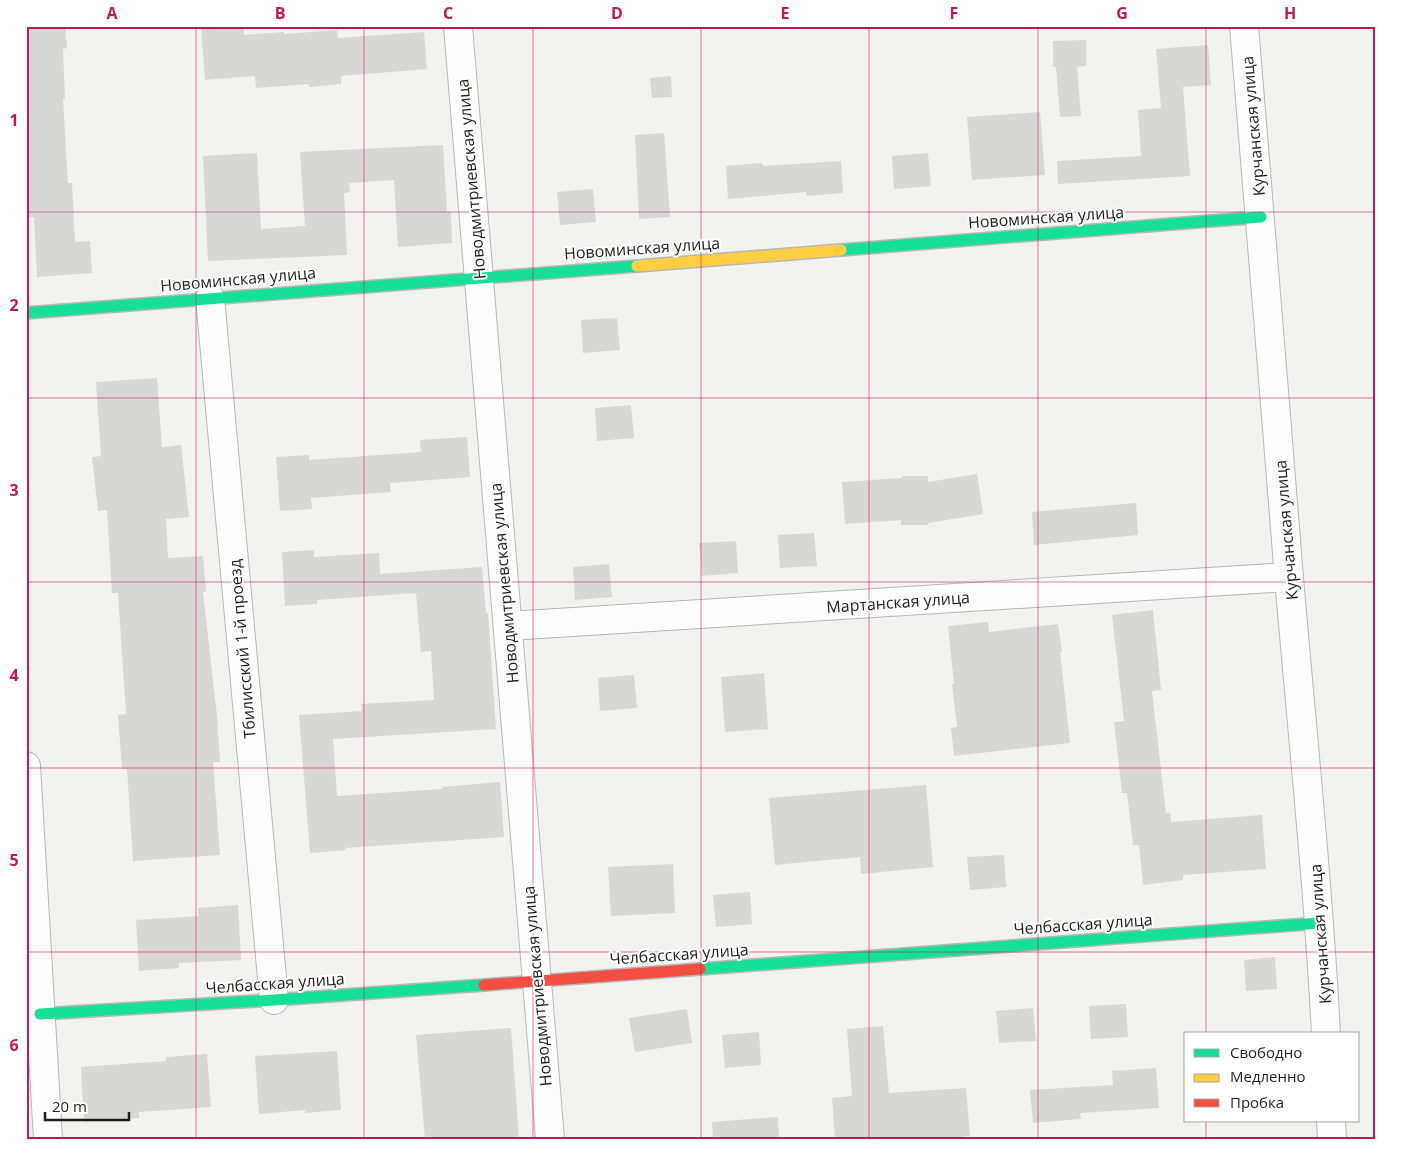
<svg xmlns="http://www.w3.org/2000/svg" width="1402" height="1165" viewBox="0 0 1402 1165" font-family="'Open Sans',sans-serif">
	<style>
		.building { fill: #d7d7d5 }
		.lines { fill: none; stroke-linecap: round; stroke-linejoin: round }
		.street-casing { stroke: #b7b7b5; stroke-width: 30 }
		.fast-casing { stroke: #b7b7b5; stroke-width: 14 }
		.slow-casing { stroke: #b7b7b5; stroke-width: 14 }
		.jam-casing { stroke: #b7b7b5; stroke-width: 14 }
		.street { stroke: #fdfdfd; stroke-width: 28 }
		.fast { stroke: #16e098; stroke-width: 11 }
		.slow { stroke: #ffcf43; stroke-width: 11 }
		.jam { stroke: #f24e42; stroke-width: 11 }
		.grid { fill: none; stroke: #c2185b; stroke-width: 1; stroke-opacity: 0.55 }
		.labels { text-anchor: middle; dominant-baseline: central; stroke-width: 4; stroke-linejoin: round; paint-order: stroke }
		.street-label { font-size: 16px; fill: #1e1e1d; stroke: #fff }
		.neatline { fill: none; stroke: #c2185b; stroke-width: 2 }
		.grid-label { font-size: 16px; text-anchor: middle; font-weight: bold; fill: #c2185b }
	</style>
	<rect width="100%" height="100%" fill="#f2f2ef"/>
	<g class="building">
		<path d="M26,26h39l2,22 -4,1 2,50h-2l5,84h4l3,59 15,-1 2,32 -55,4 -3,-60 -8,1z"/>
		<path d="M201,26h42l1,9 40,-3v2l53,-4 1,8 86,-6 3,37 -86,7v8l-32,3v-3l-53,4 -1,-12 -50,4z"/>
		<path d="M1086,40v26l-9,1 4,49 -21,1 -4,-50h-3v-26z"/>
		<path d="M1208,45l3,40 -28,2 7,89 -132,8 -1,-23 84,-5 -3,-46 23,-2 -5,-59z"/>
		<path d="M671,76l1,21 -20,1 -2,-20z"/>
		<path d="M1040,112l5,63 -73,5 -5,-63z"/>
		<path d="M664,133l6,84 -31,2 -4,-84z"/>
		<path d="M443,145l4,67h4l1,31 -54,4 -4,-67 -45,3 1,9 -6,1 3,62 -139,6 -5,-105 54,-3 4,76 44,-3 -5,-74z"/>
		<path d="M928,153l3,33 -37,3 -2,-33z"/>
		<path d="M841,161l2,32 -36,3 -1,-4 -78,7 -2,-33 36,-3 1,3z"/>
		<path d="M593,189l3,33 -36,3 -3,-33z"/>
		<path d="M617,318l3,32 -37,3 -2,-33z"/>
		<path d="M157,378l5,69 19,-2 8,72 -23,2 2,39 35,-2 3,36h-3l14,124 3,46h-7l7,93 -87,6 -6,-92h-5l-4,-54 8,-1 -8,-121h-6l-5,-83 -9,1 -6,-54 9,-1 -5,-74z"/>
		<path d="M631,405l3,33 -37,3 -2,-33z"/>
		<path d="M467,437l3,40 -80,6 1,9 -80,6 1,11 -32,2 -4,-54 33,-2v5l112,-8 -1,-12z"/>
		<path d="M977,474l6,40 -55,9v2h-27v-5l-56,4 -3,-42 60,-4v-2h26v6z"/>
		<path d="M1136,503l2,32 -104,10 -2,-33z"/>
		<path d="M814,533l3,33 -37,2 -2,-33z"/>
		<path d="M736,541l2,32 -36,3 -3,-33z"/>
		<path d="M314,550v7l65,-4 1,21 102,-7 4,46h2l8,116 -163,10 4,57 105,-7v-2l58,-5 4,55 -159,11 1,2 -36,3 -11,-138 63,-4 -1,-7 73,-4 -3,-49 -10,1 -5,-59 -99,7v4l-32,2 -3,-54z"/>
		<path d="M609,564l3,33 -37,3 -2,-33z"/>
		<path d="M1153,610l8,80 -9,1 14,122h4l1,9 91,-7 4,54 -83,6v5l-40,5 -4,-40h-6l-6,-52h-5l-8,-71 10,-1 -12,-106z"/>
		<path d="M988,622l1,10 69,-8 4,28h-2l10,91 -116,13 -3,-28 6,-1 -5,-43h2l-6,-58z"/>
		<path d="M764,673l4,56 -43,3 -4,-55z"/>
		<path d="M634,675l3,33 -37,3 -2,-33z"/>
		<path d="M926,785l7,82 -72,7 -1,-17 -85,8 -6,-67z"/>
		<path d="M1004,855l2,32 -36,3 -3,-33z"/>
		<path d="M673,864l2,49 -64,3 -3,-49z"/>
		<path d="M750,892l2,32 -36,3 -3,-32z"/>
		<path d="M238,905l3,55 -62,3v5l-40,3 -3,-51 63,-4 -1,-8z"/>
		<path d="M1275,957l2,32 -31,2 -2,-31z"/>
		<path d="M1126,1004l2,33 -37,2 -2,-33z"/>
		<path d="M1033,1008l3,33 -37,2 -3,-32z"/>
		<path d="M687,1009l5,34 -57,9 -6,-34z"/>
		<path d="M883,1026l6,67 77,-5 4,48 -31,3h-104l-3,-41 20,-2 -5,-67z"/>
		<path d="M511,1028l8,111h-94l-9,-104z"/>
		<path d="M759,1032l2,33 -36,3 -3,-33z"/>
		<path d="M337,1051l4,59 -36,3v-3l-46,4 -4,-58z"/>
		<path d="M207,1054l4,53 -72,5v6l-55,4 -3,-55 85,-6v-4z"/>
		<path d="M1156,1068l3,40 -79,5 1,6 -48,4 -3,-33 83,-5 -1,-14z"/>
		<path d="M778,1117l1,22h-66l-1,-17z"/>
	</g>
	<g class="lines">
		<defs>
			<g id="street">
				<path d="M458,26l92,1113"/>
				<path d="M1244,26c16,184 30,368 45,552 13,152 29,304 37,456"/>
				<path d="M210,298l64,702"/>
				<path d="M508,626l781,-49"/>
				<path d="M26,766l22,373"/>
				<path d="M1331,1121l1,18"/>
			</g>
			<g id="fast">
				<path d="M841,250l420,-33"/>
				<path d="M26,313l611,-47"/>
				<path d="M700,969l620,-46"/>
				<path d="M40,1014l234,-14 210,-15"/>
			</g>
			<path id="slow" d="M637,266l204,-16"/>
			<path id="jam" d="M484,985l216,-16"/>
		</defs>
		<use href="#street" class="street-casing"/>
		<use href="#fast" class="fast-casing"/>
		<use href="#slow" class="slow-casing"/>
		<use href="#jam" class="jam-casing"/>
		<use href="#street" class="street"/>
		<use href="#fast" class="fast"/>
		<use href="#slow" class="slow"/>
		<use href="#jam" class="jam"/>
	</g>
	<path class="grid" d="M196,26v1113M364,26v1113M533,26v1113M701,26v1113M869,26v1113M1038,26v1113M1206,26v1008M26,212h1350M26,398h1350M26,582h1350M26,768h1350M26,952h1350M1206,1121v18"/>
	<g class="labels">
		<g class="street-label">
			<text transform="translate(1253 126) rotate(-95)">Курчанская улица</text>
			<text transform="translate(471 179) rotate(-95)">Новодмитриевская улица</text>
			<text transform="translate(1046 217) rotate(-4)">Новоминская улица</text>
			<text transform="translate(642 248) rotate(-4)">Новоминская улица</text>
			<text transform="translate(238 279) rotate(-5)">Новоминская улица</text>
			<text transform="translate(1286 530) rotate(-95)">Курчанская улица</text>
			<text transform="translate(504 583) rotate(-95)">Новодмитриевская улица</text>
			<text transform="translate(898 602) rotate(-4)">Мартанская улица</text>
			<text transform="translate(242 649) rotate(-95)">Тбилисский 1-й проезд</text>
			<text transform="translate(1083 924) rotate(-4)">Челбасская улица</text>
			<text transform="translate(1320 934) rotate(-94)">Курчанская улица</text>
			<text transform="translate(679 954) rotate(-4)">Челбасская улица</text>
			<text transform="translate(275 983) rotate(-4)">Челбасская улица</text>
			<text transform="translate(537 986) rotate(-95)">Новодмитриевская улица</text>
		</g>
	</g>
	<rect width="1402" height="1165" fill="none" stroke="#ffffff" stroke-width="55"/>
	<rect x="1184" y="1032" width="175" height="90" fill="#ffffff" stroke="#a5a5a5"/>
	<rect x="1194" y="1049" width="25" height="8" fill="#16e098" stroke="#a5a5a5"/>
	<text x="1230" y="1058" font-size="15" fill="#1e1e1d">Свободно</text>
	<rect x="1194" y="1074" width="25" height="8" fill="#ffcf43" stroke="#a5a5a5"/>
	<text x="1230" y="1082" font-size="15" fill="#1e1e1d">Медленно</text>
	<rect x="1194" y="1099" width="25" height="8" fill="#f24e42" stroke="#a5a5a5"/>
	<text x="1230" y="1108" font-size="15" fill="#1e1e1d">Пробка</text>
	<path d="M45 1112v8h84v-8" fill="none" stroke="#1e1e1d" stroke-width="2.5"/>
	<text x="52" y="1112" font-size="15" fill="#1e1e1d" stroke="#ffffff" stroke-width="4" paint-order="stroke">20 m</text>
	<rect x="28" y="28" width="1346" height="1110" class="neatline"/>
	<g class="grid-label">
		<text x="112" y="19">A</text>
		<text x="280" y="19">B</text>
		<text x="448" y="19">C</text>
		<text x="617" y="19">D</text>
		<text x="785" y="19">E</text>
		<text x="954" y="19">F</text>
		<text x="1122" y="19">G</text>
		<text x="1290" y="19">H</text>
		<text x="14" y="126">1</text>
		<text x="14" y="311">2</text>
		<text x="14" y="496">3</text>
		<text x="14" y="681">4</text>
		<text x="14" y="866">5</text>
		<text x="14" y="1051">6</text>
	</g>
</svg>
